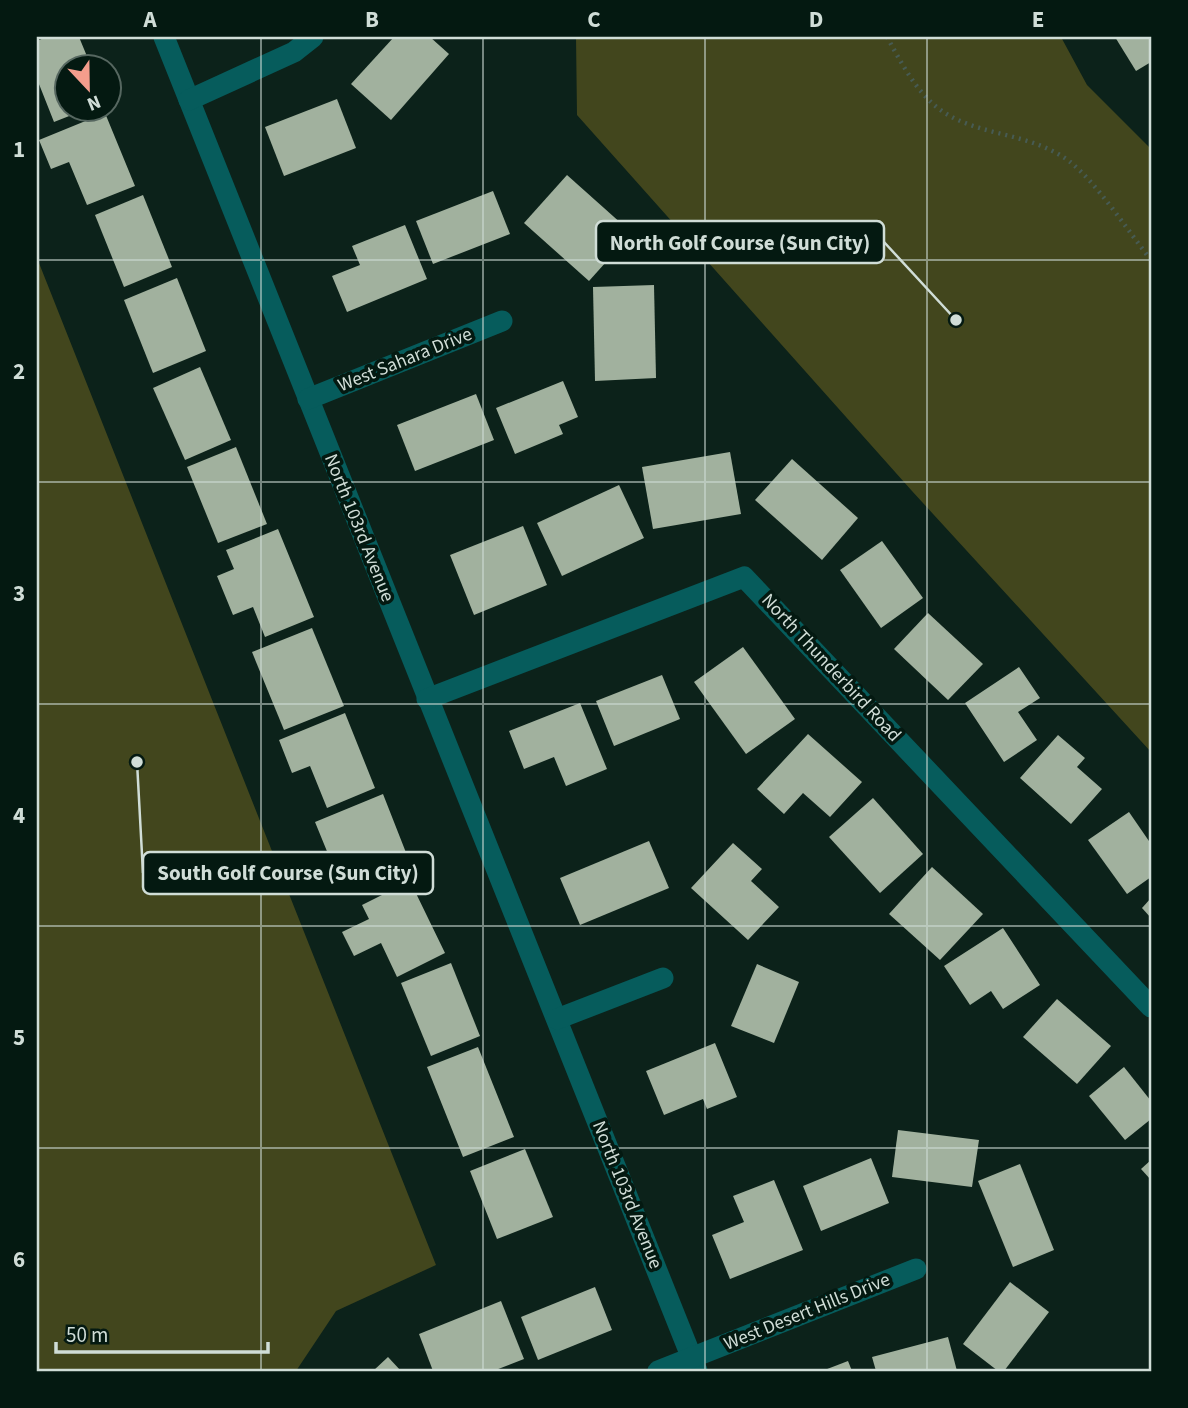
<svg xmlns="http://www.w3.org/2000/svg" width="1188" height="1408" viewBox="0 0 1188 1408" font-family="'Source Sans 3',sans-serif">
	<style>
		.green { fill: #42461d }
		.building { fill: #a1b19e }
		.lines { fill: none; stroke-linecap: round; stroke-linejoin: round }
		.path { stroke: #475b53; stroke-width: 4.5; stroke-dasharray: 2 5; stroke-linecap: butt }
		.minor { stroke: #065c5c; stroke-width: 21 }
		.grid { fill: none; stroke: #d0ddd7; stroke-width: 2; stroke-opacity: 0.55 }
		.labels { text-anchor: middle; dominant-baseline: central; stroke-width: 7; stroke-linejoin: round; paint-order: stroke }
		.street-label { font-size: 19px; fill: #d0ddd7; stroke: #041911 }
		.leader { fill: none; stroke: #d0ddd7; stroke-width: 2.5 }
		.callout-dot { fill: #d0ddd7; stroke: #041911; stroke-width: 2.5 }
		.callout { fill: #041911; stroke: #d0ddd7; stroke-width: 2.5 }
		.callout-label { font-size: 21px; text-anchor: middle; font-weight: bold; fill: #d0ddd7 }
		.neatline { fill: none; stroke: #d0ddd7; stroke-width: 2.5 }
		.grid-label { font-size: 23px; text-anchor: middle; font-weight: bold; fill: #d0ddd7 }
	</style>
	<rect width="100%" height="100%" fill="#0c221a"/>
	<g class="green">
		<path d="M576,37h485l26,48 64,64v603l-239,-261 -335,-376z"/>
		<path d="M37,258l399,1007 -100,46 -40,60h-259z"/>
	</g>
	<g class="building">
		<path d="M46,37h33l12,29h-25v42l21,1 -33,13 -17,-43v-38z"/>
		<path d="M394,37h36l19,17 -58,66 -40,-36z"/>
		<path d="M1115,37h36v25l-15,9z"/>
		<path d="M337,99l19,49 -72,28 -19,-49z"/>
		<path d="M105,113l30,73 -48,19 -18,-43 -18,7 -12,-29z"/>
		<path d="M567,175l65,58 -43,48 -65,-58z"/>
		<path d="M493,191l17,43 -77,30 -17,-43z"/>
		<path d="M143,195l29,72 -48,20 -29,-72z"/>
		<path d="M405,225l22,54 -80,33 -15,-36 28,-11 -8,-19z"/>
		<path d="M177,278l29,73 -53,22 -29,-73z"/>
		<path d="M654,285l2,93 -61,3 -2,-94z"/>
		<path d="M200,367l31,73 -46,20 -32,-72z"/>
		<path d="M563,381l15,36 -19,8 4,9 -48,20 -19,-46z"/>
		<path d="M476,394l18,46 -79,31 -18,-46z"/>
		<path d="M236,447l31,77 -49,19 -31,-76z"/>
		<path d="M730,452l11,62 -88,15 -11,-62z"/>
		<path d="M792,459l66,59 -36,42 -67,-60z"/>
		<path d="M619,485l25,53 -82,38 -25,-53z"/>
		<path d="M523,526l24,59 -73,30 -24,-60z"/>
		<path d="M278,529l36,88 -49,20 -12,-30 -20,8 -16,-39 17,-7 -8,-19z"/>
		<path d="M882,541l41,57 -42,30 -41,-58z"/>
		<path d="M928,613l55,51 -35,36 -54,-51z"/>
		<path d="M312,628l32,78 -60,24 -32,-78z"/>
		<path d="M743,647l52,72 -49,35 -52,-72z"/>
		<path d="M1019,667l21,31 -22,14 19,28 -33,22 -39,-59z"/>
		<path d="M662,675l18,44 -66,27 -18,-45z"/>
		<path d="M580,703l27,66 -41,17 -12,-29 -30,12 -15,-38z"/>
		<path d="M345,713l30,75 -48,20 -17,-42 -18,7 -13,-33z"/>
		<path d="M808,734l54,48 -32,35 -27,-24 -19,21 -27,-25z"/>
		<path d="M1058,735l27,23 -8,9 25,22 -31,35 -51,-46z"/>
		<path d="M383,794l31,79 -52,21 -13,-35 -16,7 -18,-44z"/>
		<path d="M873,798l50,56 -43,39 -51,-56z"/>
		<path d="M1129,812l22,32v33l-24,17 -39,-54z"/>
		<path d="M649,841l20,47 -89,37 -20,-47z"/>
		<path d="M733,843l29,26 -11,12 28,26 -31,33 -57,-52z"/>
		<path d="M932,867l51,47 -43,46 -51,-46z"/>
		<path d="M410,881l35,72 -48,24 -16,-34 -27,13 -12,-24 27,-13 -7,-14z"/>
		<path d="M1151,898v20l-9,-10z"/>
		<path d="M1003,928l37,57 -37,24 -12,-18 -21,14 -26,-39z"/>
		<path d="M451,963l29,73 -49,20 -30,-73z"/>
		<path d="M757,964l42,18 -25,61 -43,-17z"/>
		<path d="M1057,999l54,47 -34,38 -54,-47z"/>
		<path d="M715,1043l22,54 -30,12 -4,-10 -39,16 -18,-44z"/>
		<path d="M478,1047l36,90 -51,20 -36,-90z"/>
		<path d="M1124,1067l27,34v18l-26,21 -36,-44z"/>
		<path d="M898,1130l81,10 -7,47 -80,-10z"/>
		<path d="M525,1149l28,68 -56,22 -27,-68z"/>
		<path d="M871,1158l18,45 -68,28 -18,-45z"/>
		<path d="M1151,1160v20l-10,-11z"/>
		<path d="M1020,1164l34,86 -41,17 -35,-86z"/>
		<path d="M774,1180l29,70 -73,29 -18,-44 32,-13 -11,-26z"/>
		<path d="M1010,1282l39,30 -45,59h-6l-35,-27z"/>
		<path d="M595,1287l17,43 -74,30 -17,-43z"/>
		<path d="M501,1301l23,58 -31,12h-60l-14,-37z"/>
		<path d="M948,1337l9,34h-81l-4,-14z"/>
		<path d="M388,1357l13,14h-28z"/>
		<path d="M848,1361l4,10h-30z"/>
	</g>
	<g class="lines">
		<path class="path" d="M887,37c15,27 31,59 58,76 36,23 86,20 124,48 28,22 59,70 82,99"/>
		<g class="minor">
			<path d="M164,37l533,1334"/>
			<path d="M189,100l105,-48 19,-15"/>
			<path d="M308,399l194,-78"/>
			<path d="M427,699l317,-122 407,430"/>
			<path d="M557,1019l106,-41"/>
			<path d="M658,1371l258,-102"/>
		</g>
	</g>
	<path class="grid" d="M261,37v1334M483,37v1334M705,37v1334M927,37v1334M37,260h1114M37,482h1114M37,704h1114M37,926h1114M37,1148h1114"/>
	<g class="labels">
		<g class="street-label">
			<text transform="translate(405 360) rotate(-22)">West Sahara Drive</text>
			<text transform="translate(359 528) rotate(68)">North 103rd Avenue</text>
			<text transform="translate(831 668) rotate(47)">North Thunderbird Road</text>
			<text transform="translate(627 1195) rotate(68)">North 103rd Avenue</text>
			<text transform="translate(807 1312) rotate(-22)">West Desert Hills Drive</text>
		</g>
	</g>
	<path class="leader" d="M956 320L884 242M137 762L143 873"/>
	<g class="callout-dot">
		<circle cx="956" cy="320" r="7"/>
		<circle cx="137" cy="762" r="7"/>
	</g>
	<g class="callout">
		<rect x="596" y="221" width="288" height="42" rx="7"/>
		<rect x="143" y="852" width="290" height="42" rx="7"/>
	</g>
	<g class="callout-label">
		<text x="740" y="250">North Golf Course (Sun City)</text>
		<text x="288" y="880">South Golf Course (Sun City)</text>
	</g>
	<rect width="1188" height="1408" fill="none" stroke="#041911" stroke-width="77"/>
	<g transform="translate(88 88) rotate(158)"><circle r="33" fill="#041911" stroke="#566760" stroke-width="2"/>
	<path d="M0-5L12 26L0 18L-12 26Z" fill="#f49d8c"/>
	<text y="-10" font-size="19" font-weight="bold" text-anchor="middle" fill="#d0ddd7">N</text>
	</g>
	<path d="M56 1342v10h212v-10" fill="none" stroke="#d0ddd7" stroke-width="3.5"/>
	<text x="66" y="1342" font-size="21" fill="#d0ddd7" stroke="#041911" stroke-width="5" paint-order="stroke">50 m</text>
	<rect x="38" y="38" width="1112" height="1332" class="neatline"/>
	<g class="grid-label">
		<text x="150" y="27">A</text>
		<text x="372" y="27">B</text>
		<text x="594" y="27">C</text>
		<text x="816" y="27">D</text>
		<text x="1038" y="27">E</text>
		<text x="19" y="157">1</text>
		<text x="19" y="379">2</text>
		<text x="19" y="601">3</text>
		<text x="19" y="823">4</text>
		<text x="19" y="1045">5</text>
		<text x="19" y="1267">6</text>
	</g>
</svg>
